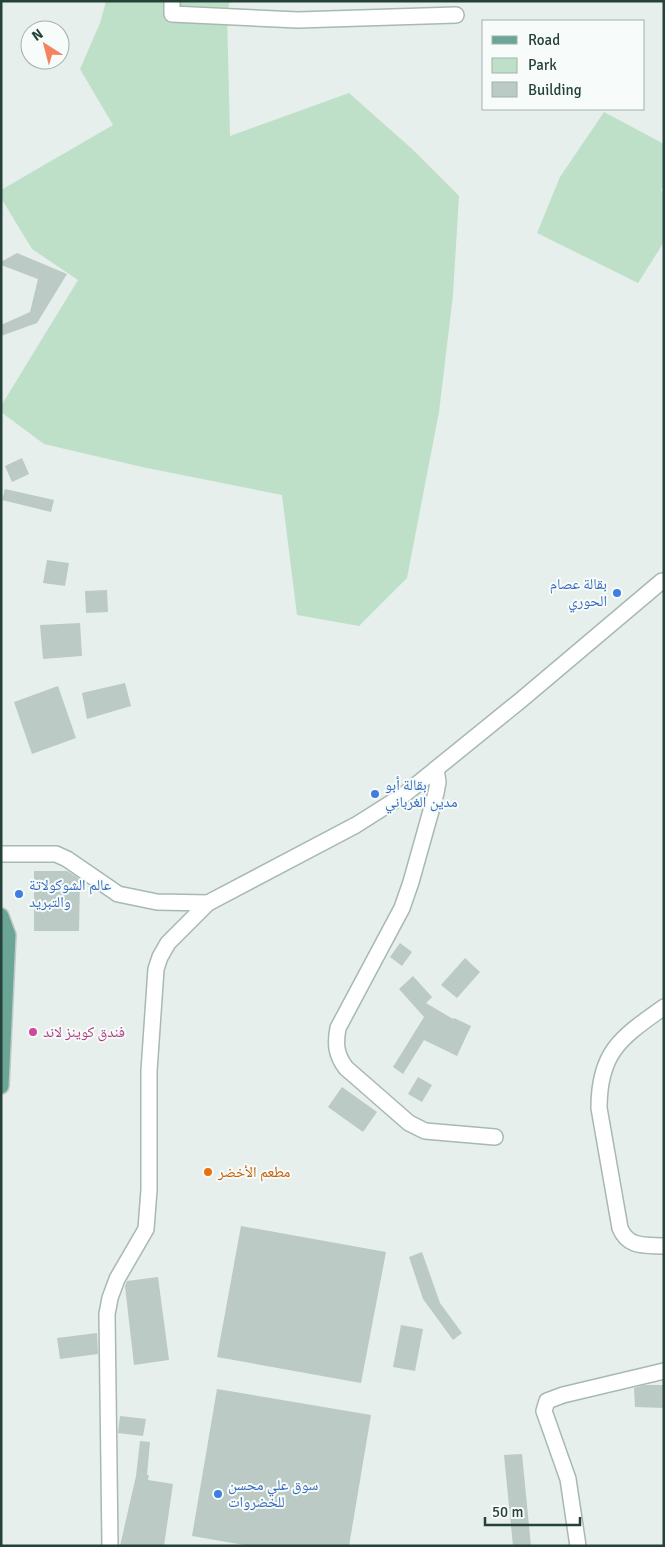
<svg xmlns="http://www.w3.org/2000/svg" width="665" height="1547" viewBox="0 0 665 1547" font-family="Signika,'Noto Naskh Arabic',sans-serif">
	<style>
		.green { fill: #bfe0c8 }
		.building { fill: #bbcac4 }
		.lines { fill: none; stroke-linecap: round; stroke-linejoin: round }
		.street-casing { stroke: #a8b8b2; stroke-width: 18 }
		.primary-casing { stroke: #c2cac8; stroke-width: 18 }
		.street { stroke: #fff; stroke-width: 15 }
		.primary { stroke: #6aa596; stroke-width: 15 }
		.shop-dot { fill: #3f7fe0; stroke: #f7fbf9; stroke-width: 2 }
		.hotel-dot { fill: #d1479c; stroke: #f7fbf9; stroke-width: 2 }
		.food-dot { fill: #e8710a; stroke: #f7fbf9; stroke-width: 2 }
		.labels { text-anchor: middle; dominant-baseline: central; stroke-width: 4; stroke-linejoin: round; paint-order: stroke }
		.shop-label { font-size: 15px; fill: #366cbe; stroke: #f7fbf9; text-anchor: start }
		.hotel-label { font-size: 15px; fill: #b23c85; stroke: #f7fbf9; text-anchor: start }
		.food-label { font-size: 15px; fill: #c56008; stroke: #f7fbf9; text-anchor: start }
	</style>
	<rect width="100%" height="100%" fill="#e6efeb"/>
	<g class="green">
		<path d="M106,1h124l-3,12 3,123 119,-43 62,55 48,48 -6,99 -14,117 -32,166 -48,48 -62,-11 -15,-120 -140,-28 -98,-23 -43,-32v-6l77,-126 -46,-31 -31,-51v-8l112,-65 -33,-56 20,-46z"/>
		<path d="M604,112l60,32v41l-3,5 3,3v49l-26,41 -101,-50 23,-56z"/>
	</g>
	<g class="building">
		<path d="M17,253l50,21 -30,49 -36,13v-11l29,-13 8,-33 -37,-14v-3z"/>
		<path d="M22,458l7,16 -17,8 -7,-16z"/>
		<path d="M5,489l49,11 -3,12 -49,-12z"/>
		<path d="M47,560l22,3 -4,23 -22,-3z"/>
		<path d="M107,590l1,22 -22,1 -1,-22z"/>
		<path d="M80,623l2,33 -39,3 -3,-34z"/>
		<path d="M125,683l6,23 -44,13 -5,-26z"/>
		<path d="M58,686l18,52 -44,16 -18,-52z"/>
		<path d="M34,871h33l13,8 -1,52h-45z"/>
		<path d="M400,943l12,9 -10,14 -12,-9z"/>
		<path d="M465,958l15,14 -23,26 -16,-13z"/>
		<path d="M413,976l19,21 -6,6 27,16 1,-1 17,8 -14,30 -33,-16 -21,34 -10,-7 31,-50 -25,-28z"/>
		<path d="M418,1077l14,8 -10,17 -14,-8z"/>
		<path d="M342,1087l35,25 -14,20 -35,-25z"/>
		<path d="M241,1226l145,26 -25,131 -144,-26z"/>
		<path d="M422,1252l18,51 22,30 -9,7 -30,-41 -14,-42z"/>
		<path d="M158,1277l11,83 -35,5 -9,-79 2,-5z"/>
		<path d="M401,1325l22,4 -8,42 -22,-4z"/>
		<path d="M97,1333l1,21 -38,5 -3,-21z"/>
		<path d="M644,1385h20v23l-29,-1 -1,-19z"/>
		<path d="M217,1389l154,26 -22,131h-99l-58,-10z"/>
		<path d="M120,1416l26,3 -3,17 -25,-3z"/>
		<path d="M140,1441l10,1 -3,33h2l-1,5 25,4 -9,62h-44l16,-70z"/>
		<path d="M522,1454l9,92h-18l-9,-91z"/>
	</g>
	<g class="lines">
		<defs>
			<g id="street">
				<path d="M172,1v13l126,6 158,-5"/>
				<path d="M436,769l2,13 -2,11 -25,89 -9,26 -64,120c-3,16 -2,27 8,40l63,55 16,8 70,6"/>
				<path d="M1,854h55l11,5 51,35 39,8 51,1"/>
				<path d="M664,1007c-42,30 -65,44 -65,101l21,120c8,20 25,17 44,18"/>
				<path d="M110,1546l-3,-232 3,-16 7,-19 29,-50 3,-39v-119l7,-102 4,-12 8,-14 40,-40 148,-78 49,-31 116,-94 141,-119"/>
				<path d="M578,1546l-10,-67 -24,-68 3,-10 16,-6 101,-24"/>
			</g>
			<path id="primary" d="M1,916l7,19 -7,151"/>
		</defs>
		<use href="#street" class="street-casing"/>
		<use href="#primary" class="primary-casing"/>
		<use href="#street" class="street"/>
		<use href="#primary" class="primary"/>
	</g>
	<g class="shop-dot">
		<circle cx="617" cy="593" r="5"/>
		<circle cx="375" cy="794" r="5"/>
		<circle cx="19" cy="894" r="5"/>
		<circle cx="218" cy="1494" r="5"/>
	</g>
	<circle class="hotel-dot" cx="33" cy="1032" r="5"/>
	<circle class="food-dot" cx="208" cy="1172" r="5"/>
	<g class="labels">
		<g class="shop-label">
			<text x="607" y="584" text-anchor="end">بقالة عصام<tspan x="607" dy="17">الحوري</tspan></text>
			<text x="385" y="785">بقالة أبو<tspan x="385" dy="17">مدين الغرباني</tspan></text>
			<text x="29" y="885">عالم الشوكولاتة<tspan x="29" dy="17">والتبريد</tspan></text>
			<text x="228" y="1485">سوق علي محسن<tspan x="228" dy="17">للخضروات</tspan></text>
		</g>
		<g class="hotel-label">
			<text x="43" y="1032">فندق كوينز لاند</text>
		</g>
		<g class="food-label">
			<text x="218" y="1172">مطعم الأخضر</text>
		</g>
	</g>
	<rect width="665" height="1547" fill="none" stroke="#24423a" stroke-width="5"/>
	<rect x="482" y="20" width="162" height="90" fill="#f7fbf9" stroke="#a3b1ad"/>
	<rect x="492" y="36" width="25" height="8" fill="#6aa596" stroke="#a3b1ad"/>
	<text x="528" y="45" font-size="15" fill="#24423a">Road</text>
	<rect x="492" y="58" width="25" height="15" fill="#bfe0c8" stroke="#a3b1ad"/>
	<text x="528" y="70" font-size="15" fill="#24423a">Park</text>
	<rect x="492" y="82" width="25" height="15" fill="#bbcac4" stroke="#a3b1ad"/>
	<text x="528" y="95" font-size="15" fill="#24423a">Building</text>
	<g transform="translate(45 45) rotate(324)"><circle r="24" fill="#f7fbf9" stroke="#a3b1ad"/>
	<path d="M0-4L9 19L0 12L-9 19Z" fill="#f4845f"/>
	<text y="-8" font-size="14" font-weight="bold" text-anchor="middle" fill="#24423a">N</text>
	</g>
	<path d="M485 1517v8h95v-8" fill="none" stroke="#24423a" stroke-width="2.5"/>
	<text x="492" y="1517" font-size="15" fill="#24423a" stroke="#f7fbf9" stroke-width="4" paint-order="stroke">50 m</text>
</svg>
